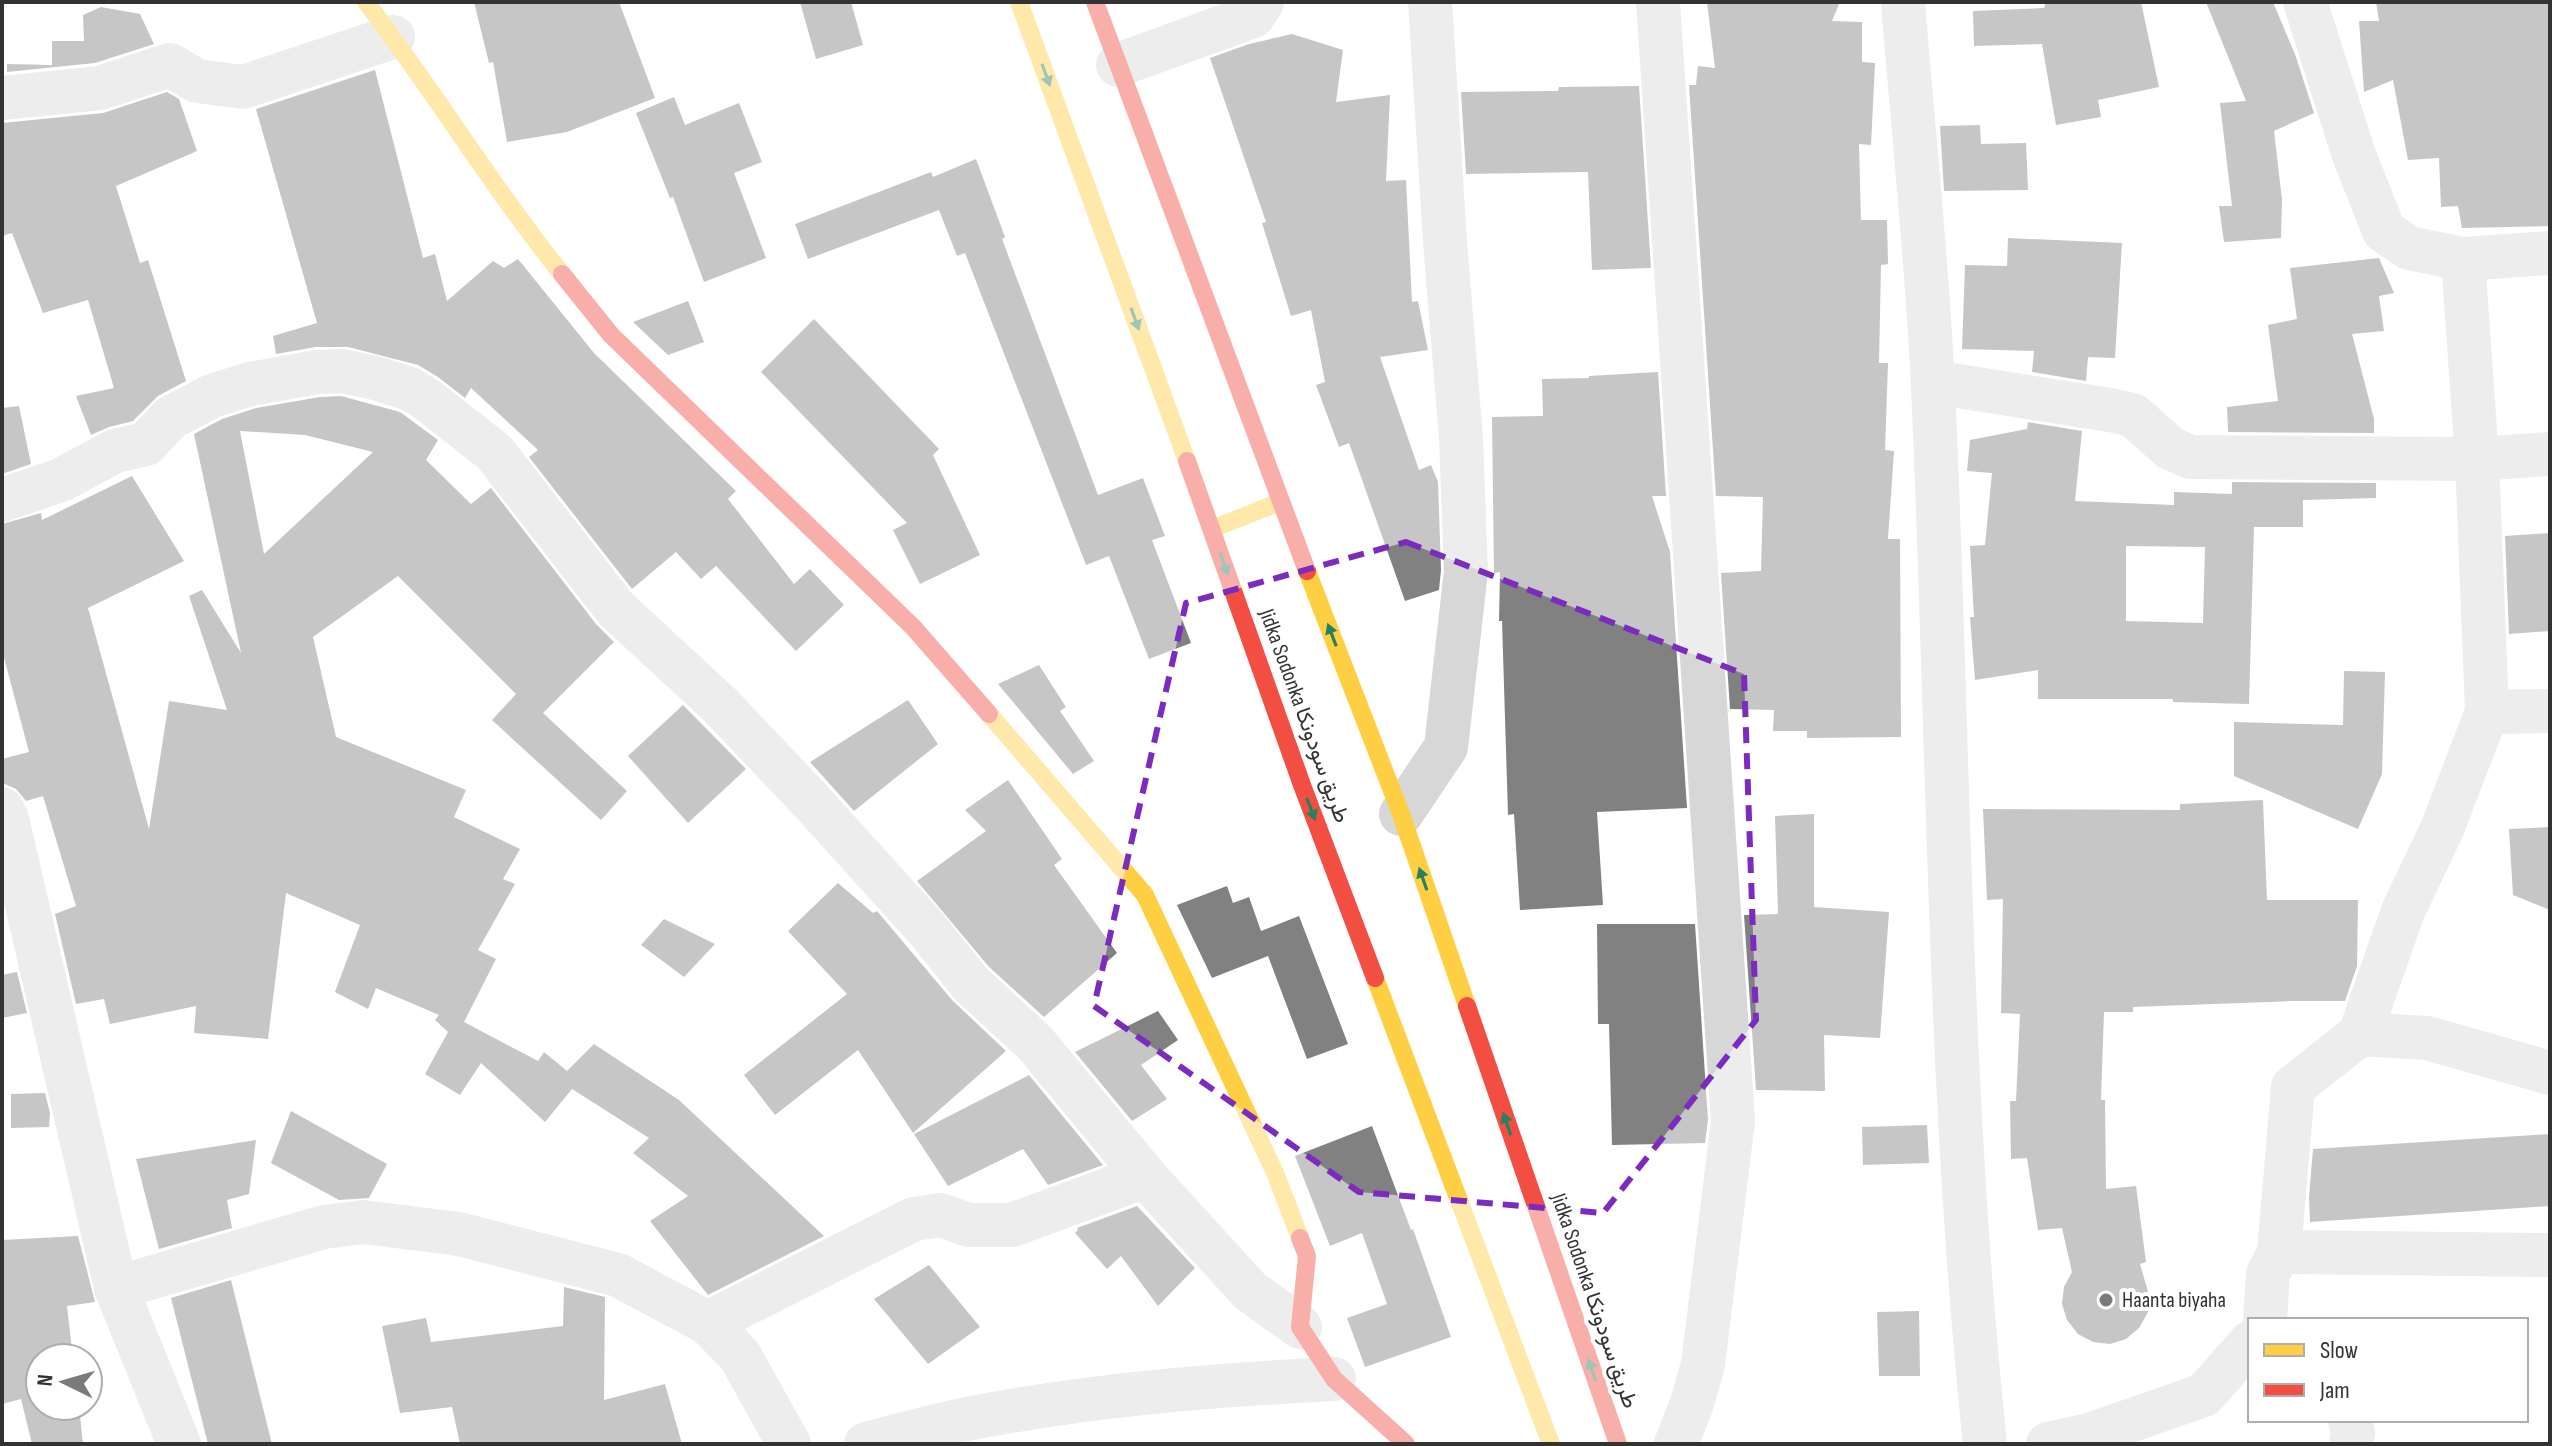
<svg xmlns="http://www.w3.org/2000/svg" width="2552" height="1446" viewBox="0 0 2552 1446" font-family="'Sofia Sans Condensed',Vazirmatn,sans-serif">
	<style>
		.building { fill: #818181; fill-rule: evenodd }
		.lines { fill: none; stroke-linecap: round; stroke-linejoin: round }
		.street { stroke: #d7d7d7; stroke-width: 44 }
		.slow { stroke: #ffcf43; stroke-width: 18 }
		.jam { stroke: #f24e42; stroke-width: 18 }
		.oneway { fill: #268160 }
		.marked { fill: none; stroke: #7b2cbf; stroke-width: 6; stroke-dasharray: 16 10; stroke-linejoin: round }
		.poi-dot { fill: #7a7a7a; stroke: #fff; stroke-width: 3 }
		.labels { text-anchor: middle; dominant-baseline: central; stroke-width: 8; stroke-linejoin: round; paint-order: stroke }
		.street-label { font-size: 22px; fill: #333; stroke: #fff }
		.poi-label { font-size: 22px; fill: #333; stroke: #fff; text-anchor: start }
	</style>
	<rect width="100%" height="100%" fill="#fff"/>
	<g class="building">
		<path d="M474,2h145l36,96 -88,34 -60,10 -14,-80 -4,1z"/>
		<path d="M800,2h51l12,43 -47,14z"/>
		<path d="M1707,2h133l-8,19 30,1v40l13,1 -4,82 -12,-1 2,76h26l1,44 -7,1 -2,98h9l-3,87 9,1 -6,88h12l1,198 -94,1v-7h-34l1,-21 -44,-1 -9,-136 40,-2 2,-74 -47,-1 -27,-411h7l2,-19 17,2z"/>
		<path d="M2046,2h95l18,85 -61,13 3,17 -45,8 -14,-81 -68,2 -1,-35 71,-3z"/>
		<path d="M2206,2h67l23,55 18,56 -40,18 8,69 -1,38 -57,4 -5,-36h13l-12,-103 26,-2z"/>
		<path d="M2376,2h174l-2,224 -86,2 -4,-22 -17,1 -2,-49 -31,2 -15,-80 -29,12 -5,-71h20z"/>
		<path d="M101,7l39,7 14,30 -59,19 -88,9v-8l45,1v-24h32l-1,-26z"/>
		<path d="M1292,34l51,16 -7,52 54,-7 -4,86 20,-1 6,122 6,-1 10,49 -48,7 39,113 12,-5 7,17 3,88 -2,20 -34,11 -56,-158 -10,4 -23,-62 9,-3 -14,-72 -20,6 -29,-93 4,-1 -56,-164 39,-14z"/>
		<path d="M375,70l48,188 12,-4 12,47 46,-40 11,7 14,-9 76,94 142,138 -8,8 66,85 16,-15 34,36 -48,46 -80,-85 -15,13 -25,-27 -44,37 -103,-132 9,-7 -67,-62 -6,10 -27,-21 -20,-12 -70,-18h-32l-40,7 -3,-18 44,-13 -61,-214z"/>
		<path d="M1639,86l12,182 -59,2 -4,-98 -122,2 -5,-82 97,-1 1,-4z"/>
		<path d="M167,92l12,7 18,52 -81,35 24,77 8,-3 38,121 -28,15 -25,25 -24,6 -18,8 -15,-39 38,-8 -26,-88 -45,13 -31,-80 -10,3v-113l101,-10z"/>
		<path d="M674,97l11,28 54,-22 23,59 -28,11 32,85 -62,24 -31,-85 -3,1 -34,-85z"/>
		<path d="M1980,125l1,19 45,-1 2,47 -84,1 -4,-65z"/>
		<path d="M976,159l29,78 -3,2 96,256 45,-17 22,58 -13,4 39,103 -42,16 -40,-103 -23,9 -121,-312 -8,3 -18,-46 -131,49 -13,-35 136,-52 2,5z"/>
		<path d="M2008,238l114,5 -7,115 -27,-1 -2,24 -54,-9 2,-21 -72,-2 3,-84 42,1z"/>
		<path d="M2379,258l15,35 -15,3 5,35 -32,3 22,85v14l-146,-1 -1,-25 51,-6 -10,-76 29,-6 -7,-51z"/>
		<path d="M688,301l16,41 -36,13 -35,-33z"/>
		<path d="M814,319l125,130 -6,6 47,100 -60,29 -27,-54 14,-7 -146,-151z"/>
		<path d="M1658,372l8,124h-14l18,56 17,256 -90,4 6,93 -83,5 -6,-96 -6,1 -6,-194h-3l1,-49 -6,1 -2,-156 51,-1 -1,-37 47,-1v-2z"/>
		<path d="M341,396l59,16 38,28 -12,20 45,44 20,-16 105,136 18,18 -71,71 84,78 -26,29 -109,-100 24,-26 -118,-118 -85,61 23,100 130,53 -12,27 66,32 -17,30 12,5 -37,66 18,9 -32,63 74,39 6,-9 23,19 27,-27 85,56 145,136 -116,59 -58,-74 38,-25 -55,-43 16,-15 -77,-49 -27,33 -64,-59 -21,32 -35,-21 23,-42 -13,-12 4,-5 -63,-27 -8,21 -33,-17 25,-67 -74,-32 -18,146 -74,-6 2,-27 -86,18 -6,-25 -28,5 -21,-90 21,-8 -33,-110 -17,5 -10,-12 -14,-6v-24l27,-7 -27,-102v-126l39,-11 1,7 90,-44 52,85 -96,47 61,221 20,-128 58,9 -38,-114 13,-6 39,63 -47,-219 28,-15 34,-11 64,-11zM240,431l65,4 68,17 -109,102z"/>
		<path d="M19,406l12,58 -29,10v-66z"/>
		<path d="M2028,422l54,9 -7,70 99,4v-13l58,2v-12l144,1v15l-73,2v27h-49l-5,177 -76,-2v-3h-135v-29l-63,10 -5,-63h4l-4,-71 15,-1 7,-72 -25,-2 3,-31 57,-11zM2126,546l79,1 -2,76 -77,-2z"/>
		<path d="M2550,533v98l-41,3 -4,-98z"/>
		<path d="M1039,665l27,42 -6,4 34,50 -21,13 -75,-90z"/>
		<path d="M2344,671l41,1 -3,102 -24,55 -124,-53v-54l109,3z"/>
		<path d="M908,700l30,44 -84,67 -44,-49z"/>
		<path d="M683,705l63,64 -58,54 -60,-67z"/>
		<path d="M1008,780l54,79 -8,6 63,88 -73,64 -55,-50 -72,-86 69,-50 -21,-21z"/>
		<path d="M2263,800l4,100h91l-1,66 -12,35h-53l-159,6v5h-29l-3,88h4l1,89 30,-3 10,76 -6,2 9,31 -1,17 -9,16 -13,11 -16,5 -17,-2 -15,-8 -11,-14 -5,-16 2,-17 8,-15 -10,-44 -24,2 -11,-72 -16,1 -1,-58h6l4,-87 -19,-1 2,-114 -16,1 -4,-91 197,1v-6z"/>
		<path d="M1814,814v93l75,5 -9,126 -56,-3 1,56 -69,-1 -12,-175 34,-1 -3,-98z"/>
		<path d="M2550,827v83l-37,-15 -4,-66z"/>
		<path d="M838,883l35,30 4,-2 75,89 54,51 -93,82 -55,-83 -83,65 -31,-40 103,-81 -59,-63z"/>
		<path d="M1227,886l6,17 16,-6 12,34 38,-15 49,128 -41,15 -39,-103 -56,22 -35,-73z"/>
		<path d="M664,919l51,25 -31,33 -43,-32z"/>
		<path d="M1597,924h98l13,196 -3,23 -93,2 -3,-121h-11z"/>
		<path d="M17,972l10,41 -25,5v-43z"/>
		<path d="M1158,1011l20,29 -37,25 26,34 -35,22 -57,-69z"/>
		<path d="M1029,1075l74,90 -55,20 -25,-36 -75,37 -34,-52z"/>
		<path d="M45,1093l5,20 -1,14 -38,1v-34z"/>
		<path d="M291,1111l96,53 -18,34 -30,2 -68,-37z"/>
		<path d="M1927,1125l2,38 -66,2 -1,-38z"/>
		<path d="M1372,1126l39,104 2,-1 38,108 -86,30 -18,-49 40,-14 -25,-71 -32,13 -35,-90z"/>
		<path d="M2550,1134v72l-240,16 -1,-25 4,-48z"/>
		<path d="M256,1140l-7,54 -22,6 5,28 -73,21 -23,-90z"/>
		<path d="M1137,1206l58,62 -37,38 -37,-50 -14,13 -32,-36 3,-3 -1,-2z"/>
		<path d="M78,1236l17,66 -28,4 6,52h-33v48h39l4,38h-51l-11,-45 -19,5v-164z"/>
		<path d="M929,1265l51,62 -52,37 -54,-65z"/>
		<path d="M231,1280l41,164h-64l-37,-146z"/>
		<path d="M564,1287l41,10 -1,103 61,-16 17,60h-222l-8,-37 -52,6 -18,-87 44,-8 5,24 132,-16z"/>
		<path d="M1919,1311l1,65h-41l-2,-64z"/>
	</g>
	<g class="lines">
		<g class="street">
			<path d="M1658,2l75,1119 -30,243 -11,39 -16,41"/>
			<path d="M1903,2c10,128 24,256 30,384 16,353 15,706 52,1058"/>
			<path d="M1118,65l135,-49 9,-14"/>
			<path d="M2,98l98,-10 70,-23 27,16 46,6 150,-50"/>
			<path d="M2463,259l87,-6"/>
			<path d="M1933,382l177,28 23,5 37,33 20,9 287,2 73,-5"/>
			<path d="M2,500l59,-20 54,-29 31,-7 24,-26 42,-22 38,-12 67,-12 26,-1 36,8 31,10 15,9 69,54 122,157 105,97 90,95 116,128 44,55 64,59 110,133 105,115 50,36"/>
			<path d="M2487,712l63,-1"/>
			<path d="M2,809l5,10 109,469 63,156"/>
			<path d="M1401,814l45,-67 20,-176 -5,-133 -16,-196 -15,-240"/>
			<path d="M2360,1034l67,4 123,35"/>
			<path d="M2279,1252l271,3"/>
			<path d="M116,1288l208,-61 39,-5 96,12 159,41 90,48 32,33 49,88"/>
			<path d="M2265,1320l3,-46 11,-22 14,-165 67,-53 43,-123 39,-82 45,-117 -10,-253 -14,-200 -54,-11 -25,-17 -30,-76 -49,-153"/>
			<path d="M708,1323l206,-104 26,-4 29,10h43l133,-49"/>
			<path d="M2350,1420l3,13 -2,11"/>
			<path d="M866,1444c35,-9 70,-19 106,-26 119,-23 241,-33 362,-39"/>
			<path d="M2048,1444l41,-9 115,-40 46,-52"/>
		</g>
		<g class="slow">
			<path d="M366,2c68,89 126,185 196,272"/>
			<path d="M1019,2l168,459"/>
			<path d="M1212,529l68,-27"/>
			<path d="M1307,571l94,243 66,192"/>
			<path d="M989,714l156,181 131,280 24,63"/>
			<path d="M1375,978l176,466"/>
		</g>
		<g class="jam">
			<path d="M1095,2l212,569"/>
			<path d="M562,274l49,61 302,292 76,87"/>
			<path d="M1187,461l115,324 73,193"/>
			<path d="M1467,1006l151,438"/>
			<path d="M1300,1238l7,18 -7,71 34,52 72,65"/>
		</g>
	</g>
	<defs><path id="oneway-solid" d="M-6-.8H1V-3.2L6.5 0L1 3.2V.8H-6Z" transform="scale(2)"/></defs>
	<g class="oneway">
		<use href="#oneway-solid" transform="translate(1046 75) rotate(70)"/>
		<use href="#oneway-solid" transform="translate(1135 319) rotate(70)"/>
		<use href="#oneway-solid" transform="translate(1224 564) rotate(71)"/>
		<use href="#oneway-solid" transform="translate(1332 635) rotate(-111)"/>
		<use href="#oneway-solid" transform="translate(1311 809) rotate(69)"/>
		<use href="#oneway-solid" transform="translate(1423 879) rotate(-109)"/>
		<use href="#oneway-solid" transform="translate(1507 1124) rotate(-109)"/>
		<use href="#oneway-solid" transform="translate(1592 1370) rotate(-109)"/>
	</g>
	<path d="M0 0H2552V1446H0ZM1406,542l338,132 12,346 -153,193 -244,-21 -265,-186 92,-403z" fill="#fff" fill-opacity=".55" fill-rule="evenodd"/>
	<path class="marked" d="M1406,542l338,132 12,346 -153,193 -244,-21 -265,-186 92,-403z"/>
	<circle class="poi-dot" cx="2106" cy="1300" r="8"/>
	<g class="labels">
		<g class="street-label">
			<text transform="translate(1304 716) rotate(70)">Jidka Sodonka طريق سودونكا</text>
			<text transform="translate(1594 1301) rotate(71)">Jidka Sodonka طريق سودونكا</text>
		</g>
		<g class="poi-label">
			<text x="2122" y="1300">Haanta biyaha</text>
		</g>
	</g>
	<rect width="2552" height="1446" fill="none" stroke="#333333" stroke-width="8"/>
	<rect x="2248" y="1318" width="280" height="104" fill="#ffffff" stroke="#adadad" stroke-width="2"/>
	<rect x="2264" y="1344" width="40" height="12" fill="#ffcf43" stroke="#adadad" stroke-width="2"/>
	<text x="2320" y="1358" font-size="24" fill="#333333">Slow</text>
	<rect x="2264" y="1384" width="40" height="12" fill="#f24e42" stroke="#adadad" stroke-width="2"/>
	<text x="2320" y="1398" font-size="24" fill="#333333">Jam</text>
	<g transform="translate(64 1382) rotate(275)"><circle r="38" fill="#ffffff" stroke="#adadad" stroke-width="2"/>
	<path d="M0-6L14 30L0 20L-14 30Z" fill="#7a7a7a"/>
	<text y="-12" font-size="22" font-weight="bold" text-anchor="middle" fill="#333333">N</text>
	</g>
</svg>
